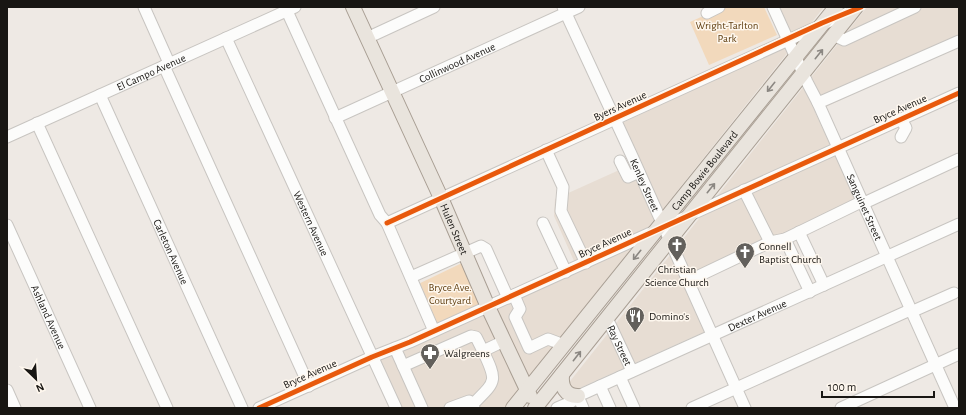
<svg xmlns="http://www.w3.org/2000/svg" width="966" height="415" viewBox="0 0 966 415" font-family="'Alegreya Sans',sans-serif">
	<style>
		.built { fill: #e7ddd3 }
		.park { fill: #f2d9bc }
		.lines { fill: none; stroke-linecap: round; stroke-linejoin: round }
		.minor-casing { stroke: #c8c5c1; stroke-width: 13 }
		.major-casing { stroke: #a89e93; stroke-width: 16 }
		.minor { stroke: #fcfcfb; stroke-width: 11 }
		.major { stroke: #e9e4dd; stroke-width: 14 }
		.cycleway-casing { stroke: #fef7ee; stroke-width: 8 }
		.cycleway { stroke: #e8590c; stroke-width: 5 }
		.oneway { stroke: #8b8782 }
		.labels { text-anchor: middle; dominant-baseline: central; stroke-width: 3; stroke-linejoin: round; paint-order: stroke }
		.park-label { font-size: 11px; fill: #624113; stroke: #fef7ee }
		.street-label { font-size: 11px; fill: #181613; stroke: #fef7ee }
		.poi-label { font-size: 11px; fill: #181613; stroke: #fef7ee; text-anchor: start }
	</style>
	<rect width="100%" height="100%" fill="#eee9e4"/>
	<g class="built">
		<path d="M770,7h54l-320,401h-109l-23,-51 202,-96 -20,-45 1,-17 82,-37 -15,-39 164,-76z"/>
		<path d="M867,7h92v38l-144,67 42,90 -171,83 20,46 -133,60 -6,-6z"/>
	</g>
	<g class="park">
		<path d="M723,7h41l13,28 -68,30 -19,-43z"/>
		<path d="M462,263l19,41 -50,24 -19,-41z"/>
	</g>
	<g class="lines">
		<defs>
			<g id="minor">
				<path d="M144,7l25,56"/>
				<path id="s1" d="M563,7l69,149 113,252"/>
				<path id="s2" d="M773,7l34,75 11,21 137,305"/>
				<path d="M287,11l93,204 7,8 47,108"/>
				<path d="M707,13l12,-6"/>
				<path d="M833,35l11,5 71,-33"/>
				<path id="s3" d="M226,38l170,370"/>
				<path d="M367,38l67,-31"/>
				<path d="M164,66l145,320"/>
				<path id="s4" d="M100,95l142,313"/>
				<path d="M818,103l141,-62"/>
				<path id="s5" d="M335,118l244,-111"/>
				<path d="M901,119l5,9 -5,9"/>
				<path d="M37,123l130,285"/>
				<path id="s6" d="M7,137l288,-130"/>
				<path d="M546,150l17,37 -2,24 25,52"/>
				<path d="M620,161l8,16 11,-5"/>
				<path d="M744,190l26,52 15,-3 76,-37"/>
				<path d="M862,204l97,-45"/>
				<path d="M387,223l465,-212"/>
				<path d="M543,223l23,49"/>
				<path id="s7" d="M7,225l83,183"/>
				<path d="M799,232l25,53"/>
				<path d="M785,239l25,53"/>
				<path d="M411,277l70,-31 5,3 22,49"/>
				<path d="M688,281l82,-39"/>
				<path d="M514,295l6,14 -5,8 14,31 19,-9 16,6"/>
				<path d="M911,312l43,-19"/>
				<path id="s8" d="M607,318l25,53"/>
				<path d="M395,348l27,60"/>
				<path d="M403,366l68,-30 5,1 7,14"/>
				<path d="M620,377l14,31"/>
				<path d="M600,386l10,22"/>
				<path d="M7,390l8,18"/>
				<path d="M578,396l5,12"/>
				<path d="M473,404c23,-23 25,-22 10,-53l21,-10"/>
				<path d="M259,408l113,-51 38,-15 549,-249"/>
				<path d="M450,408l19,-7 4,3 1,4"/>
				<path id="s9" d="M557,408l14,-6 7,-6 22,-10 359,-162"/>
				<path d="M692,408l218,-98"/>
				<path d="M841,408l118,-54"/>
			</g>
			<g id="major">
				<path id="s10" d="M353,7l88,191 47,109 42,89"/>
				<path d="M562,375c-1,11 3,21 16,21"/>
				<path id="s11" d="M513,408l323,-401"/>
				<path d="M535,408l321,-401"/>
			</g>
		</defs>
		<use href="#minor" class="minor-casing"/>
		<use href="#major" class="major-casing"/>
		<use href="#minor" class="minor"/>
		<use href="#major" class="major"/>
		<defs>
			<g id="cycleway">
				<path d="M387,223l435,-200 39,-16"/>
				<path d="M259,408l113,-51 38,-15 549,-249"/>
			</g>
		</defs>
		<use href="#cycleway" class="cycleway-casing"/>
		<use href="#cycleway" class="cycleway"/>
	</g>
	<defs><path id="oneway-shaft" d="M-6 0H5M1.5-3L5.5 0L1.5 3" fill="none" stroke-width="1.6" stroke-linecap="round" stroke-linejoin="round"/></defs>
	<g class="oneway">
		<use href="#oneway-shaft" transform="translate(819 54) rotate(-51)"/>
		<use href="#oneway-shaft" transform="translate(771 87) rotate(129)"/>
		<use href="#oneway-shaft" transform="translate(711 188) rotate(-51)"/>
		<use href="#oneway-shaft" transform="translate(637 255) rotate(129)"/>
		<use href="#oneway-shaft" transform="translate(577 356) rotate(-52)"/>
	</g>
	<defs>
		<symbol id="church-pin" viewBox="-11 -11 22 30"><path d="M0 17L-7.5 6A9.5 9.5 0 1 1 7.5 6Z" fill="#63605c" stroke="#fef7ee"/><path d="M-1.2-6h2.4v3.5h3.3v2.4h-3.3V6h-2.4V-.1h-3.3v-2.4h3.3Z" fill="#fff"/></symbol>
		<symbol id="restaurant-pin" viewBox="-11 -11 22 30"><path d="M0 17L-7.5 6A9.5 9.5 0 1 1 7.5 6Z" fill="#63605c" stroke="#fef7ee"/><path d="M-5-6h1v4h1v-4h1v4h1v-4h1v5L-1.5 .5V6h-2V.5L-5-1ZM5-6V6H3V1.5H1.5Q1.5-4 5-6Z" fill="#fff"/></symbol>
		<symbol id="pharmacy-pin" viewBox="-11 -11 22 30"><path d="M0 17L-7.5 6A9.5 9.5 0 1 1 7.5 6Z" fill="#63605c" stroke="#fef7ee"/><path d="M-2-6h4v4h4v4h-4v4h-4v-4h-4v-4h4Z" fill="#fff"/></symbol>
	</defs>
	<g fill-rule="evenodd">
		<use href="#church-pin" x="666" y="234" width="22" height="30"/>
		<use href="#church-pin" x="734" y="241" width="22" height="30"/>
		<use href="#restaurant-pin" x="624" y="305" width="22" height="30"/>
		<use href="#pharmacy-pin" x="419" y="342" width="22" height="30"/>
	</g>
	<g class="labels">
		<g class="park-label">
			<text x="727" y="25">Wright-Tarlton<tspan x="727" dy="13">Park</tspan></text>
			<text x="450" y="287">Bryce Ave.<tspan x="450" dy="13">Courtyard</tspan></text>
		</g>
		<g class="street-label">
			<text stroke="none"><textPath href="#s5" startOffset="134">Collinwood Avenue</textPath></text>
			<text stroke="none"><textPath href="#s6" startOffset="158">El Campo Avenue</textPath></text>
			<text transform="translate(620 106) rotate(-25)">Byers Avenue</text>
			<text transform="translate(900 109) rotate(-24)">Bryce Avenue</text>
			<text stroke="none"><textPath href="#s11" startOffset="305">Camp Bowie Boulevard</textPath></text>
			<text stroke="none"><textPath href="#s1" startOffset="196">Kenley Street</textPath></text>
			<text stroke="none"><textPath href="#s2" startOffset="220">Sanguinet Street</textPath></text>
			<text stroke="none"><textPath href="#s3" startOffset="204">Western Avenue</textPath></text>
			<text stroke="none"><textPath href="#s10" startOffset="244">Hulen Street</textPath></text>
			<text transform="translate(605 243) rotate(-25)">Bryce Avenue</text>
			<text stroke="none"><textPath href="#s4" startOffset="172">Carleton Avenue</textPath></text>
			<text stroke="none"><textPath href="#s9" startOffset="221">Dexter Avenue</textPath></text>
			<text stroke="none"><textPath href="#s7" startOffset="101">Ashland Avenue</textPath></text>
			<text stroke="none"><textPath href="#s8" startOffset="30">Ray Street</textPath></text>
			<text transform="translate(310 374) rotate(-24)">Bryce Avenue</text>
		</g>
		<g class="poi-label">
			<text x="759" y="246">Connell<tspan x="759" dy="13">Baptist Church</tspan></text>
			<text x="677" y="269" text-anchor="middle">Christian<tspan x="677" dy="13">Science Church</tspan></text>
			<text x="649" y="316">Domino's</text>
			<text x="444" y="353">Walgreens</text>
		</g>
	</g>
	<rect width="966" height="415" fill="none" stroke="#181613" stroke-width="16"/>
	<g transform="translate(36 379) rotate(155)" stroke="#fef7ee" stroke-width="3" paint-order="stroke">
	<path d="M0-3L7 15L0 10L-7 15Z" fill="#181613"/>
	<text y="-6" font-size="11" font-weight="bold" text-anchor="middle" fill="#181613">N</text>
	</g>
	<path d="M822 391v6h112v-6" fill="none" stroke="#181613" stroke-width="2"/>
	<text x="828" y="391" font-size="12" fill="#181613" stroke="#fef7ee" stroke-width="3" paint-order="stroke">100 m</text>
</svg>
